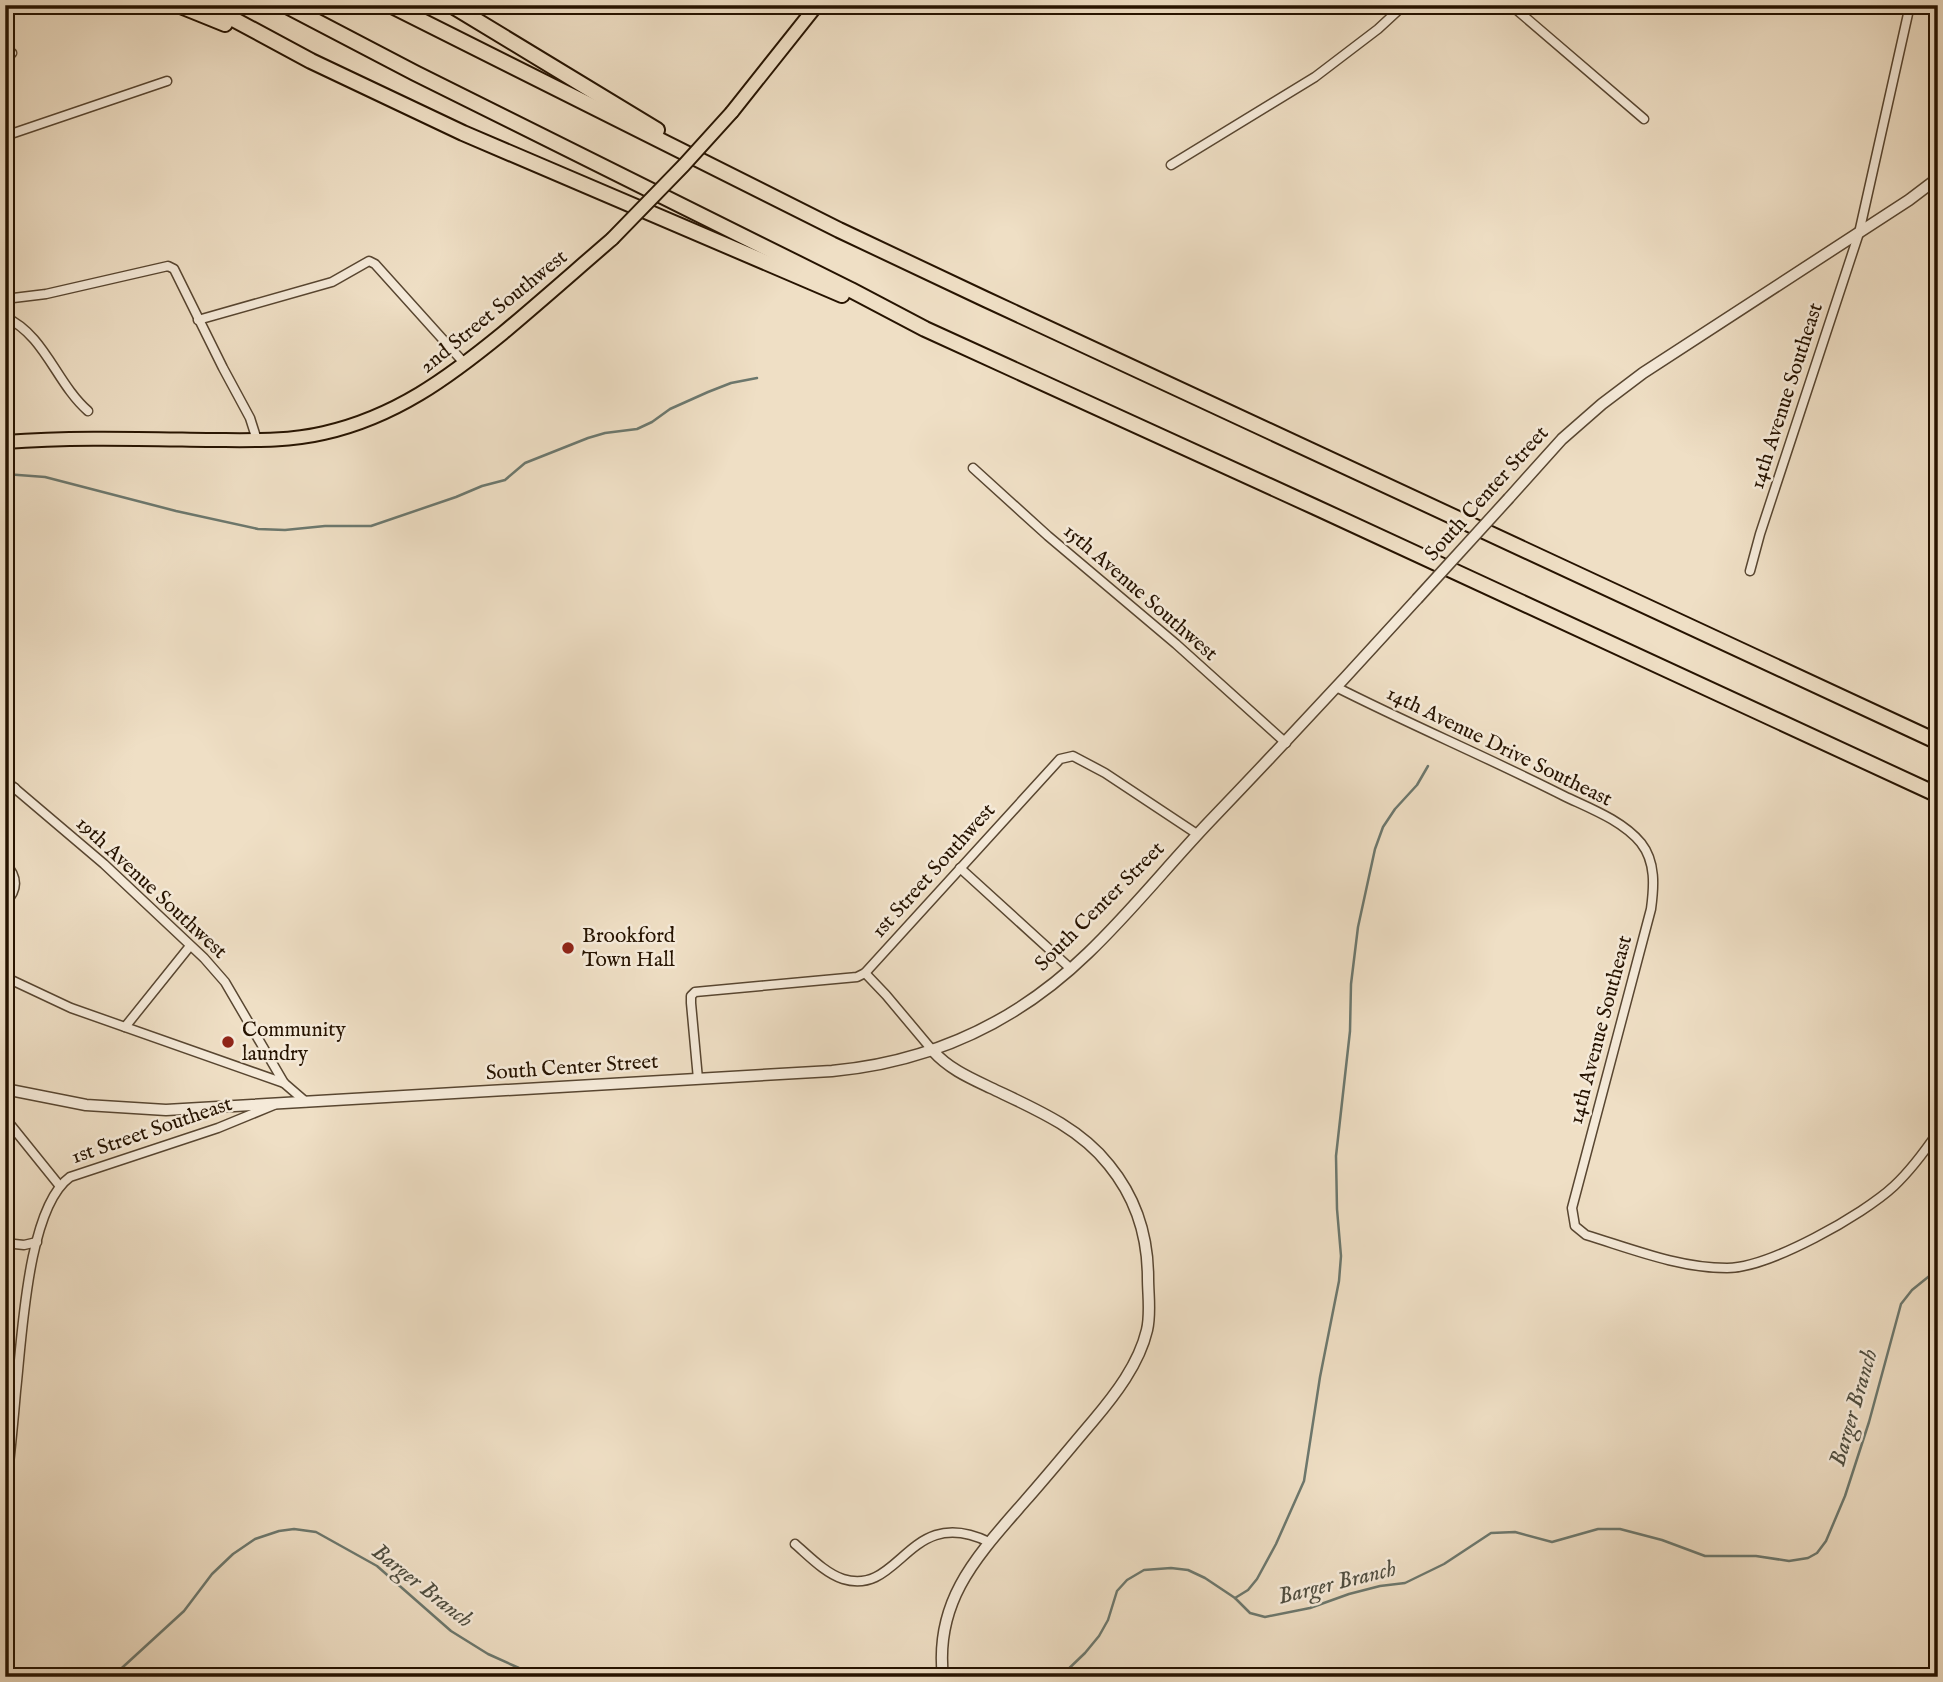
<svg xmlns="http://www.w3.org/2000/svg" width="1943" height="1682" viewBox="0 0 1943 1682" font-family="'IM FELL English',serif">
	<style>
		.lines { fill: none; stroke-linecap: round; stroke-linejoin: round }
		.stream { stroke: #6c786e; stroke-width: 2.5 }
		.minor-casing { stroke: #584631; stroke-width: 11 }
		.tertiary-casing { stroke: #584631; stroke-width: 13 }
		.primary-casing { stroke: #261300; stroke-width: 16 }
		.motorway-casing { stroke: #261300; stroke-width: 18 }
		.minor { stroke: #f5ead9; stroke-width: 8 }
		.tertiary { stroke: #f5ead9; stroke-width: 10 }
		.primary { stroke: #efdfc5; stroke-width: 12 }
		.motorway { stroke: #efdfc5; stroke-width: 14 }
		.tertiary-bridge-casing { stroke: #584631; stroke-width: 13; stroke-linecap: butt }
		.primary-bridge-casing { stroke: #261300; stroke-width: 16; stroke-linecap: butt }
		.tertiary-bridge { stroke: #f5ead9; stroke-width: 10 }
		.primary-bridge { stroke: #efdfc5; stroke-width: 12 }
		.poi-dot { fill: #8f2418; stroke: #f5ead9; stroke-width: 2.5 }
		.labels { text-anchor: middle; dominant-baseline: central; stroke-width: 5; stroke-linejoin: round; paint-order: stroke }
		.street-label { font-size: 21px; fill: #261300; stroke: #f5ead9 }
		.poi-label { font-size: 21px; fill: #261300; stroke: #f5ead9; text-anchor: start }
		.water-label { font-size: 23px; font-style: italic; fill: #4f4e40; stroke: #f5ead9 }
	</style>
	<rect width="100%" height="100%" fill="#efdfc5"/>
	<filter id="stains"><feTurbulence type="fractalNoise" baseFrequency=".00286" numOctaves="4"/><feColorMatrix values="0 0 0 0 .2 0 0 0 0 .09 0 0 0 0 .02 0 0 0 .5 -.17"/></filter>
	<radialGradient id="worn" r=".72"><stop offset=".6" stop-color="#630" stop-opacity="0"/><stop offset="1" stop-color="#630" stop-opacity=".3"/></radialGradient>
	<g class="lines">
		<g class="stream">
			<path d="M5,474l40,3 131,34 82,18 27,1 40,-4h46l85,-29 26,-11 23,-6 20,-17 63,-25 17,-5 32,-4 15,-7 18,-13 38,-17 23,-9 26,-5"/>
			<path d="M1235,1598l13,-8 9,-11 19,-35 28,-63 16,-104 19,-96 2,-25 -4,-47 -1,-53 14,-125 1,-47 7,-57 17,-78 8,-22 12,-18 22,-24 11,-19"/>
			<path d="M112,1677l72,-66 28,-37 21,-20 22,-15 24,-8 15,-2 22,3 61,34 74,65 37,23 31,14 23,5h41l20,4"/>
			<path d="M1060,1677l25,-24 14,-17 9,-16 9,-29 10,-11 17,-10 27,-2 17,2 17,8 30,20 15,15 15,4 45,-9 39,-14 31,-8 25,-3 39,-19 47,-31 24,-1 37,10 46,-13h22l42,11 43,16h51l33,5 19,-3 9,-5 9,-12 19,-45 24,-74 32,-118 11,-14 26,-21"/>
		</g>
		<defs>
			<g id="minor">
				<path d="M1511,5l133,114"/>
				<path d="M5,60l7,-7"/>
				<path d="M5,136l162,-55"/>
				<path d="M1171,165l144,-88 63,-48 26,-24"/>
				<path d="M5,299l41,-5 122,-28 6,3 49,99 27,50 7,22"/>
				<path d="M5,317c40,18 51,66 83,94"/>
				<path d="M198,320l134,-38 37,-21 6,3 90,100"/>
				<path d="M973,468l75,68 128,108 110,99"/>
				<path d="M1750,571l10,-37 99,-301 51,-228"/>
				<path d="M1336,687c75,38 153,71 228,109 25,12 58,24 77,47 15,19 13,44 10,66l-79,299 3,18 11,9c46,14 93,33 141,33 42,0 136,-53 167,-82 17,-16 31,-35 44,-54"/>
				<path d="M5,780l99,84 100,94 21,24 59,101 22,19"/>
				<path d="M5,800l10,-12"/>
				<path d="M5,863c13,14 13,27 0,40"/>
				<path d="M960,868l111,101"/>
				<path d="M865,973l21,22 47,56"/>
				<path d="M5,977l66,31 213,75"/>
				<path d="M125,1027l65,-81"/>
				<path d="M698,1079l-7,-76v-7l4,-4 162,-15 8,-4 195,-214 13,-3 32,17 92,61"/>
				<path d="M5,1118l54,67"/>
				<path d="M5,1243l19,2 13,-3"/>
				<path d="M5,1502c4,-37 8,-74 11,-111 6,-52 11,-183 54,-214l148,-49 56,-23"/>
				<path d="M795,1544c14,12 30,29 48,35 58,18 65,-76 146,-37"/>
			</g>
			<g id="tertiary">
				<path d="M1509,498l53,-59 40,-35 41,-31 266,-173 29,-22"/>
				<path d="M933,1051c16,18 37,27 58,37 42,20 88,39 118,77 27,33 39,70 39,113 0,17 3,35 -1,52 -8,34 -32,65 -54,91 -23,27 -45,54 -68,80 -47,54 -91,99 -82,176"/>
				<path d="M5,1089l81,16 80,5 666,-39c98,-9 185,-49 256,-118 43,-41 81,-89 122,-132 70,-73 139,-147 207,-222"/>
			</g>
			<g id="primary">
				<path d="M732,112l85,-107"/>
				<path d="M5,442c67,-5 135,-3 202,-2 39,0 79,2 117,-7 71,-16 124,-55 179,-100 37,-31 73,-63 109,-94"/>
			</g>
			<g id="motorway">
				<path d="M178,5l47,19"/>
				<path d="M207,5l104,56 152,72 379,162"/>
				<path d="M285,5l130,68 436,217 74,39 390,178 623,288"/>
				<path d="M390,5l449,225 146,69 953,443"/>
				<path d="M451,5l206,125"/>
			</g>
		</defs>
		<use href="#minor" class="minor-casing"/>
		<use href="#tertiary" class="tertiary-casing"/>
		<use href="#primary" class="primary-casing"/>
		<use href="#motorway" class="motorway-casing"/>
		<use href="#minor" class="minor"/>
		<use href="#tertiary" class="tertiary"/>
		<use href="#primary" class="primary"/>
		<use href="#motorway" class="motorway"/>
		<defs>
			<path id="tertiary-bridge" d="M1417,599l92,-101"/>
			<path id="primary-bridge" d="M612,239l72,-74 48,-53"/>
		</defs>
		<use href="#tertiary-bridge" class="tertiary-bridge-casing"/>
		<use href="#primary-bridge" class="primary-bridge-casing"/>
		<use href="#tertiary-bridge" class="tertiary-bridge"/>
		<use href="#primary-bridge" class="primary-bridge"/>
	</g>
	<g class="poi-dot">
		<circle cx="568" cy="948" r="7"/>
		<circle cx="228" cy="1042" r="7"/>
	</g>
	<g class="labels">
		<g class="street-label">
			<text transform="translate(494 312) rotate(-39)">2nd Street Southwest</text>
			<text transform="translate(1787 396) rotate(-72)">14th Avenue Southeast</text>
			<text transform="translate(1487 494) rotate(-48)">South Center Street</text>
			<text transform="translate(1140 593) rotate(41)">15th Avenue Southwest</text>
			<text transform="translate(1499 747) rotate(26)">14th Avenue Drive Southeast</text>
			<text transform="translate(934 871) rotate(-48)">1st Street Southwest</text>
			<text transform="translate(151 888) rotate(43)">19th Avenue Southwest</text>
			<text transform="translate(1100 907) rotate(-45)">South Center Street</text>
			<text transform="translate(1601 1030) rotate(-75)">14th Avenue Southeast</text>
			<text transform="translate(572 1068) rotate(-4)">South Center Street</text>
			<text transform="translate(152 1131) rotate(-19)">1st Street Southeast</text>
		</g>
		<g class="poi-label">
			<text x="582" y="936">Brookford<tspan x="582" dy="24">Town Hall</tspan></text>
			<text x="242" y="1030">Community<tspan x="242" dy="24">laundry</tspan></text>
		</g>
		<g class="water-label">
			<text transform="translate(1854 1408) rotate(-74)">Barger Branch</text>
			<text transform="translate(1337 1583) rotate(-14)">Barger Branch</text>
			<text transform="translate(422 1586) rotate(38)">Barger Branch</text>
		</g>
	</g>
	<rect width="1943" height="1682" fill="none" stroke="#efdfc5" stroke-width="28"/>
	<rect x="7" y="7" width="1929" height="1668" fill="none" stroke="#261300" stroke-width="3.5"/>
	<rect x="14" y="14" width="1915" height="1654" fill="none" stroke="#261300" stroke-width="2"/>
	<rect width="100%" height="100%" filter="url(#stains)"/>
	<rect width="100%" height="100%" fill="url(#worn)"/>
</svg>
